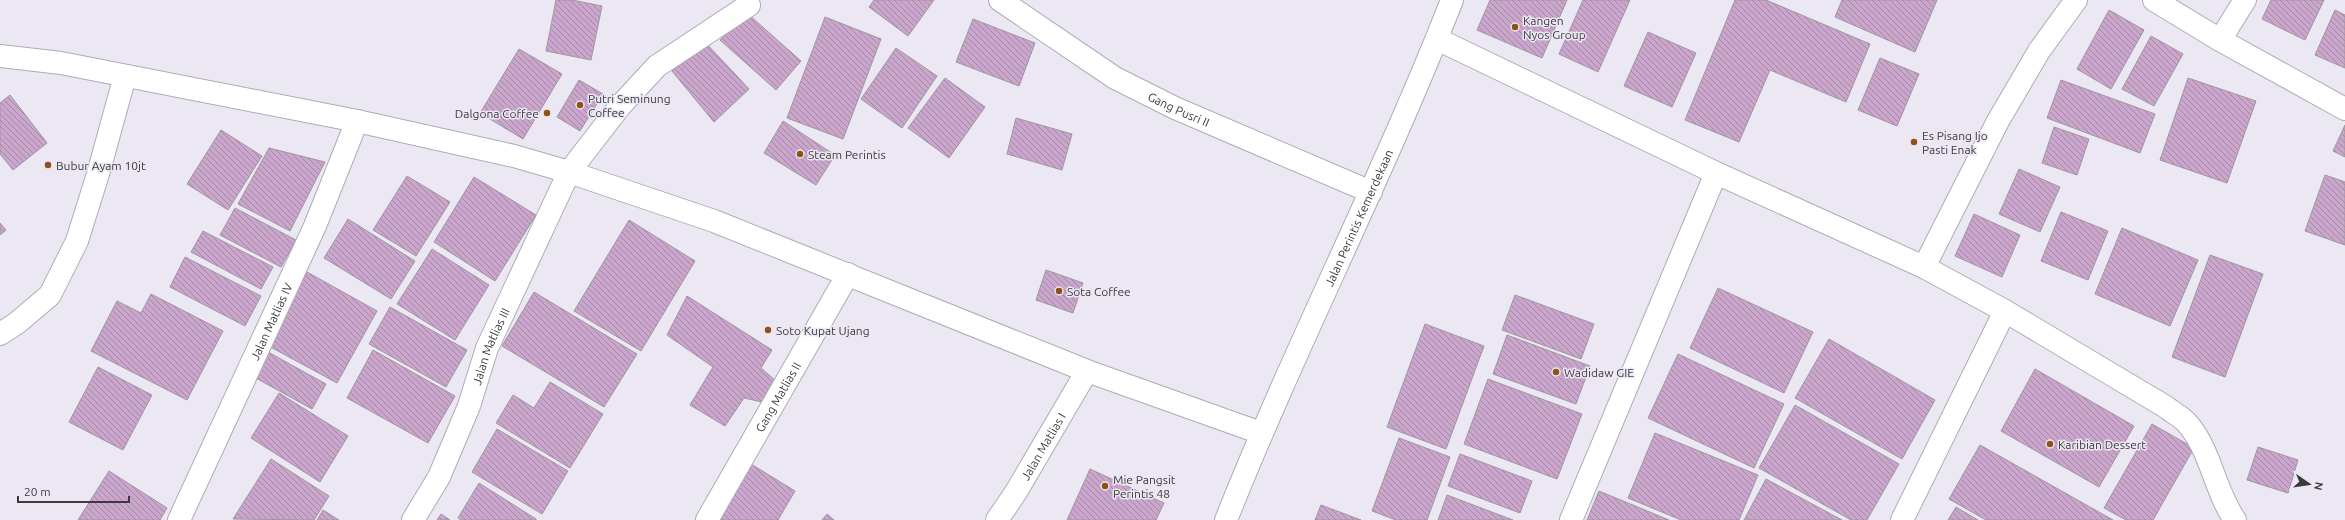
<svg xmlns="http://www.w3.org/2000/svg" width="2345" height="520" viewBox="0 0 2345 520" font-family="Ubuntu,sans-serif">
	<style>
		.building { fill: url(#building-back-hatch); stroke: #9e969e }
		.lines { fill: none; stroke-linecap: round; stroke-linejoin: round }
		.minor-casing { stroke: #afabb6; stroke-width: 24 }
		.tertiary-casing { stroke: #afabb6; stroke-width: 24 }
		.minor { stroke: #fff; stroke-width: 22 }
		.tertiary { stroke: #fff; stroke-width: 22 }
		.poi-dot { fill: #8f5116; stroke: #ece8f3; stroke-width: 1.5 }
		.labels { text-anchor: middle; dominant-baseline: central; stroke-width: 3; stroke-linejoin: round; paint-order: stroke }
		.poi-label { font-size: 12px; fill: #3c3a3f; stroke: #ece8f3; text-anchor: start }
		.street-label { font-size: 12px; fill: #3c3a3f; stroke: #ece8f3 }
	</style>
	<defs>
		<pattern id="building-back-hatch" width="6" height="6" patternUnits="userSpaceOnUse"><rect width="6" height="6" fill="#caa5cc"/><path d="M-1 5l2 2M0 0l6 6M5-1l2 2" fill="none" stroke="#a587a7"/></pattern>
	</defs>
	<rect width="100%" height="100%" fill="#ece8f3"/>
	<g class="building">
		<path d="M556,0h16l30,6 -11,54 -45,-9z"/>
		<path d="M874,0h60l-26,36 -39,-29z"/>
		<path d="M1490,0h77l-25,58 -65,-28z"/>
		<path d="M1583,0h47l-32,72 -39,-18z"/>
		<path d="M1735,0h31l104,44 -24,58 -76,-32 -31,72 -54,-22z"/>
		<path d="M1842,0h95l-22,52 -80,-35z"/>
		<path d="M2271,0h53l-19,40 -43,-21z"/>
		<path d="M2109,10l35,20 -33,59 -34,-20z"/>
		<path d="M2335,10l10,5v53l-30,-13z"/>
		<path d="M748,14l53,47 -25,29 -56,-50z"/>
		<path d="M825,17l56,22 -38,100 -56,-21z"/>
		<path d="M973,19l62,24 -16,43 -63,-24z"/>
		<path d="M1648,32l48,21 -24,54 -48,-21z"/>
		<path d="M2151,36l32,18 -29,52 -32,-17z"/>
		<path d="M704,41l45,48 -35,33 -42,-51z"/>
		<path d="M896,48l41,28 -35,52 -41,-29z"/>
		<path d="M519,49l43,25 -39,65 -43,-26z"/>
		<path d="M1880,58l39,16 -22,52 -39,-16z"/>
		<path d="M945,78l40,29 -36,51 -41,-30z"/>
		<path d="M2188,78l68,23 -29,82 -67,-23z"/>
		<path d="M579,80l24,14 -23,37 -23,-14z"/>
		<path d="M2061,80l94,34 -15,39 -93,-35z"/>
		<path d="M10,95l37,48 -34,27 -13,-16v-51z"/>
		<path d="M1016,118l56,16 -10,36 -55,-16z"/>
		<path d="M783,121l52,34 -19,30 -52,-32z"/>
		<path d="M2345,125v32l-12,-6z"/>
		<path d="M2054,127l35,12 -12,36 -35,-12z"/>
		<path d="M221,130l41,26 -34,54 -41,-26z"/>
		<path d="M269,148l56,14 -35,69 -52,-27z"/>
		<path d="M2019,169l41,18 -20,45 -41,-18z"/>
		<path d="M2325,175l20,7v63l-40,-14z"/>
		<path d="M407,176l43,26 -34,54 -43,-26z"/>
		<path d="M474,177l62,38 -41,66 -61,-39z"/>
		<path d="M235,208l61,32 -15,27 -61,-32z"/>
		<path d="M2061,212l47,19 -20,49 -47,-19z"/>
		<path d="M1974,214l46,21 -18,42 -47,-21z"/>
		<path d="M348,219l67,42 -24,38 -67,-41z"/>
		<path d="M629,220l66,41 -54,90 -67,-40z"/>
		<path d="M0,223l6,7 -6,5z"/>
		<path d="M2122,228l76,32 -28,66 -75,-32z"/>
		<path d="M203,231l70,36 -12,22 -70,-37z"/>
		<path d="M432,249l57,36 -34,55 -58,-36z"/>
		<path d="M2210,255l53,19 -38,103 -53,-20z"/>
		<path d="M185,257l76,39 -16,30 -75,-39z"/>
		<path d="M1046,270l37,13 -10,30 -37,-13z"/>
		<path d="M307,272l70,39 -40,72 -70,-38z"/>
		<path d="M1718,288l95,44 -29,61 -94,-45z"/>
		<path d="M534,292l103,62 -33,53 -102,-61z"/>
		<path d="M151,294l72,37 -36,69 -96,-49 26,-50 24,12z"/>
		<path d="M1515,295l79,29 -13,35 -79,-29z"/>
		<path d="M687,296l85,54 -11,18 15,13 -14,21 -18,-4 -19,28 -35,-21 23,-38 -46,-32z"/>
		<path d="M390,307l77,43 -21,37 -77,-43z"/>
		<path d="M1425,324l59,22 -38,103 -59,-22z"/>
		<path d="M1507,335l83,31 -14,38 -83,-30z"/>
		<path d="M1829,339l106,61 -33,59 -107,-61z"/>
		<path d="M373,350l82,46 -27,47 -81,-45z"/>
		<path d="M268,352l58,32 -14,25 -58,-32z"/>
		<path d="M1678,354l106,50 -30,64 -106,-50z"/>
		<path d="M98,367l54,28 -29,55 -54,-28z"/>
		<path d="M2035,369l99,57 -35,61 -98,-56z"/>
		<path d="M1488,379l94,35 -25,65 -93,-35z"/>
		<path d="M550,382l53,32 -33,54 -74,-45 17,-28 21,13z"/>
		<path d="M279,393l69,43 -28,46 -69,-44z"/>
		<path d="M1795,405l104,59 -32,56h-16l-92,-52z"/>
		<path d="M2152,424l42,24 -41,72h-27l-22,-12z"/>
		<path d="M497,429l71,42 -26,43 -70,-42z"/>
		<path d="M1655,433l103,42 -19,45h-58l-53,-22z"/>
		<path d="M1399,438l51,19 -23,63h-31l-24,-9z"/>
		<path d="M1980,445l133,75h-127l-37,-21z"/>
		<path d="M2258,447l40,13 -10,33 -41,-13z"/>
		<path d="M1460,454l72,27 -12,32 -72,-27z"/>
		<path d="M271,459l58,37 -15,24 -81,-1z"/>
		<path d="M751,464l44,27 -17,29h-61z"/>
		<path d="M1090,469l74,34 -8,17h-89z"/>
		<path d="M109,471l58,37 -7,12h-82z"/>
		<path d="M1766,479l76,41h-98z"/>
		<path d="M479,483l57,36v1h-75l-3,-2z"/>
		<path d="M1599,491l70,29h-82z"/>
		<path d="M1447,495l66,25h-75z"/>
		<path d="M1321,505l40,15h-46z"/>
		<path d="M1956,507l22,13h-30z"/>
		<path d="M323,510l16,10h-22z"/>
		<path d="M441,514l9,6h-13z"/>
		<path d="M827,514l7,6h-12z"/>
	</g>
	<g class="lines">
		<defs>
			<g id="minor">
				<path id="s1" d="M1000,0l115,78 60,30 196,84"/>
				<path d="M2154,0l66,40 125,69"/>
				<path d="M1437,39l279,134 208,94 81,44 161,96c6,5 14,9 20,15 25,27 28,68 49,98"/>
				<path d="M2220,40l25,-40"/>
				<path d="M1924,267l74,-146 41,-70 37,-51"/>
				<path d="M0,334l17,-11 33,-28 27,-54 21,-67 27,-98"/>
				<path id="s2" d="M179,520l136,-294 42,-105"/>
				<path id="s3" d="M413,520l26,-43 30,-71 18,-58 82,-176 51,-66 37,-40 92,-61"/>
				<path id="s4" d="M707,520l141,-246"/>
				<path id="s5" d="M997,520l19,-28 71,-121"/>
				<path d="M1571,520l145,-347"/>
				<path d="M1902,520l103,-209"/>
			</g>
			<g id="tertiary">
				<path d="M0,56l61,7 296,58 157,35 55,16 145,49 373,150 174,62"/>
				<path id="s6" d="M1226,520c70,-176 157,-344 226,-520"/>
			</g>
		</defs>
		<use href="#minor" class="minor-casing"/>
		<use href="#tertiary" class="tertiary-casing"/>
		<use href="#minor" class="minor"/>
		<use href="#tertiary" class="tertiary"/>
	</g>
	<g class="poi-dot">
		<circle cx="1515" cy="27" r="4"/>
		<circle cx="580" cy="105" r="4"/>
		<circle cx="547" cy="113" r="4"/>
		<circle cx="1914" cy="142" r="4"/>
		<circle cx="800" cy="154" r="4"/>
		<circle cx="48" cy="165" r="4"/>
		<circle cx="1059" cy="291" r="4"/>
		<circle cx="768" cy="330" r="4"/>
		<circle cx="1556" cy="372" r="4"/>
		<circle cx="2050" cy="444" r="4"/>
		<circle cx="1105" cy="486" r="4"/>
	</g>
	<g class="labels">
		<g class="poi-label">
			<text x="1523" y="20">Kangen<tspan x="1523" dy="14">Nyos Group</tspan></text>
			<text x="588" y="98">Putri Seminung<tspan x="588" dy="14">Coffee</tspan></text>
			<text x="539" y="113" text-anchor="end">Dalgona Coffee</text>
			<text x="1922" y="135">Es Pisang Ijo<tspan x="1922" dy="14">Pasti Enak</tspan></text>
			<text x="808" y="154">Steam Perintis</text>
			<text x="56" y="165">Bubur Ayam 10jt</text>
			<text x="1067" y="291">Sota Coffee</text>
			<text x="776" y="330">Soto Kupat Ujang</text>
			<text x="1564" y="372">Wadidaw GIE</text>
			<text x="2058" y="444">Karibian Dessert</text>
			<text x="1113" y="479">Mie Pangsit<tspan x="1113" dy="14">Perintis 48</tspan></text>
		</g>
		<g class="street-label">
			<text stroke="none"><textPath href="#s1" startOffset="210">Gang Pusri II</textPath></text>
			<text stroke="none"><textPath href="#s6" startOffset="330">Jalan Perintis Kemerdekaan</textPath></text>
			<text stroke="none"><textPath href="#s2" startOffset="219">Jalan Matlias IV</textPath></text>
			<text stroke="none"><textPath href="#s3" startOffset="191">Jalan Matlias III</textPath></text>
			<text stroke="none"><textPath href="#s4" startOffset="142">Gang Matlias II</textPath></text>
			<text stroke="none"><textPath href="#s5" startOffset="87">Jalan Matlias I</textPath></text>
		</g>
	</g>
	<g transform="translate(2309 484) rotate(103)" stroke="#ece8f3" stroke-width="3" paint-order="stroke">
	<path d="M0-3L7 15L0 10L-7 15Z" fill="#3c3a3f"/>
	<text y="-6" font-size="11" font-weight="bold" text-anchor="middle" fill="#3c3a3f">N</text>
	</g>
	<path d="M18 496v6h111v-6" fill="none" stroke="#3c3a3f" stroke-width="2"/>
	<text x="24" y="496" font-size="12" fill="#3c3a3f" stroke="#ece8f3" stroke-width="3" paint-order="stroke">20 m</text>
</svg>
